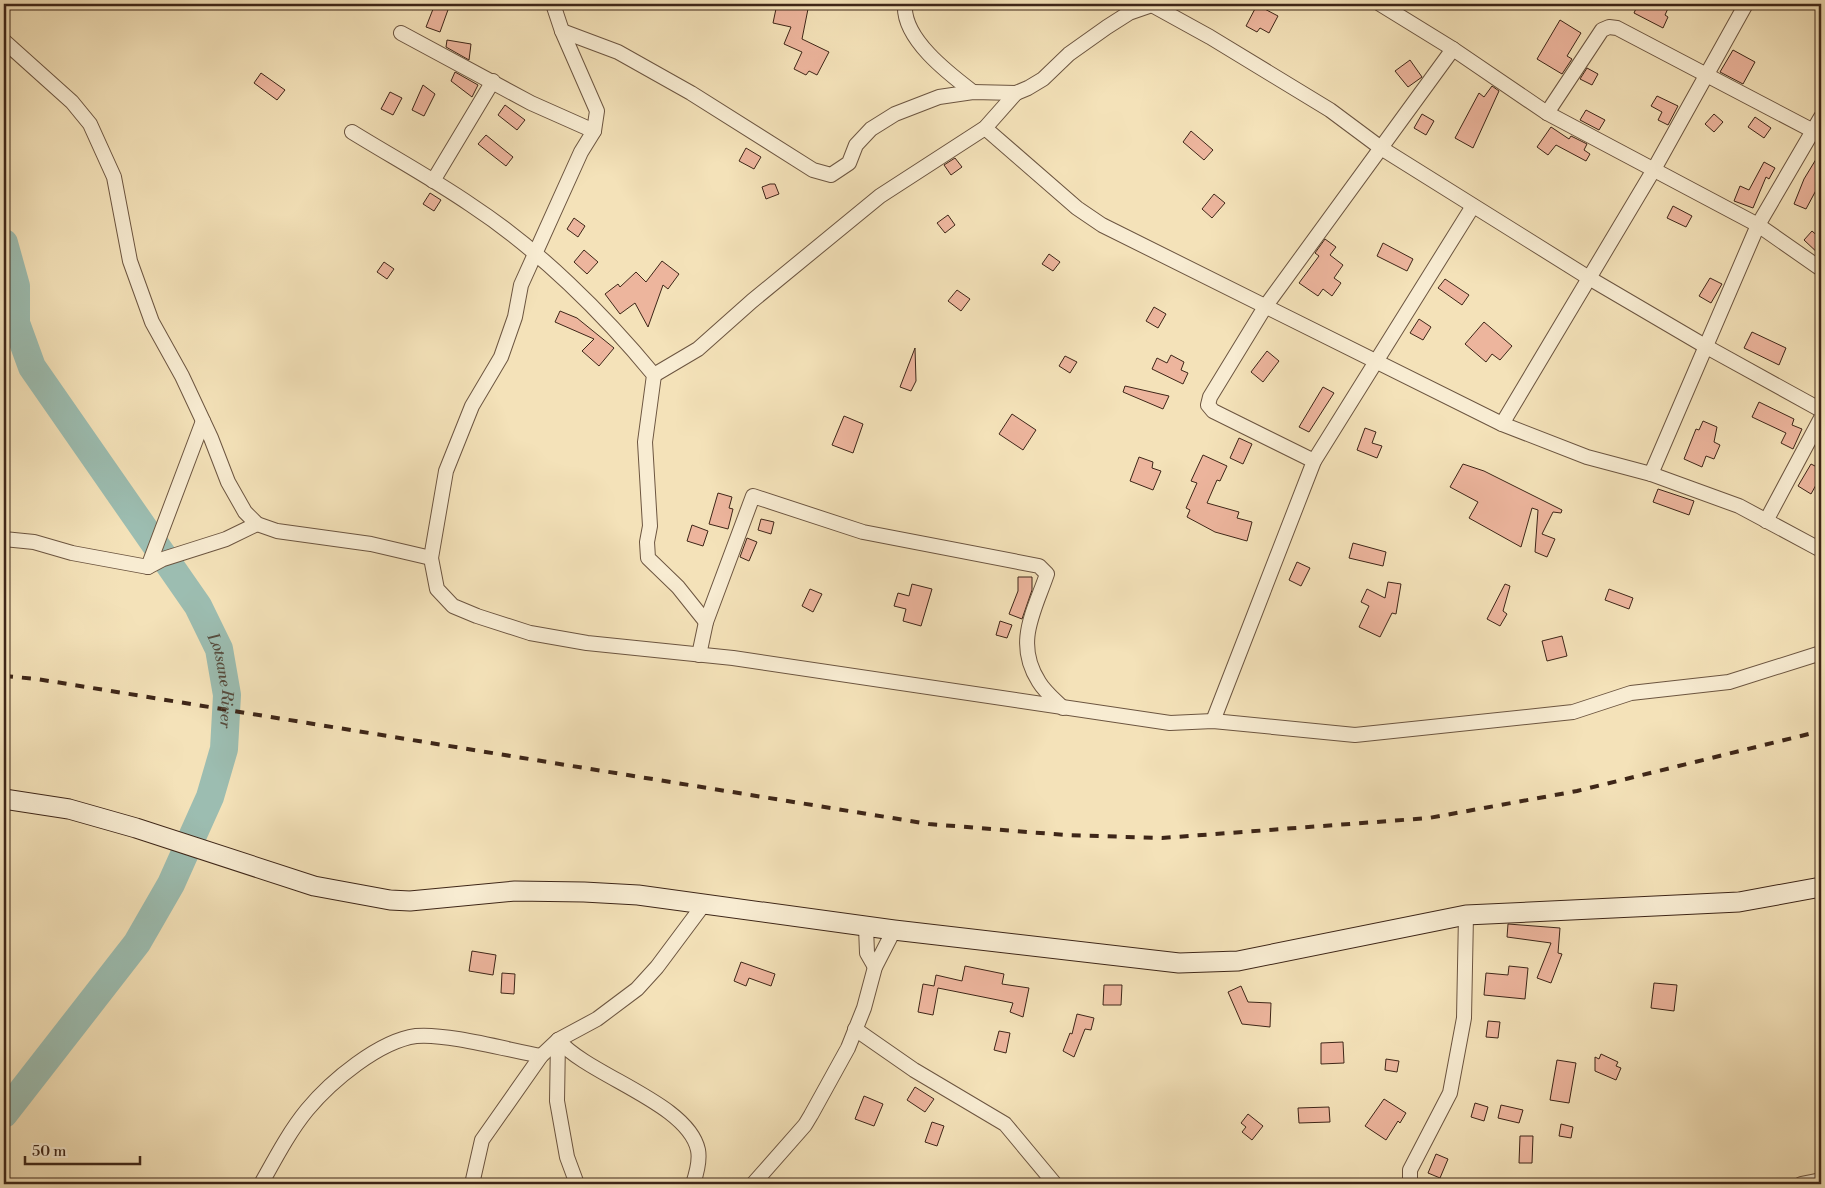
<svg xmlns="http://www.w3.org/2000/svg" width="1825" height="1188" viewBox="0 0 1825 1188" font-family="'Libre Bodoni',serif">
	<style>
		.lines { fill: none; stroke-linecap: round; stroke-linejoin: round }
		.river { stroke: #9cbdb1; stroke-width: 28 }
		.building { fill: #edb59d; stroke: #3e2618 }
		.street-casing { stroke: #6c5540; stroke-width: 16 }
		.secondary-casing { stroke: #3e2618; stroke-width: 21 }
		.street { stroke: #f8ecd2; stroke-width: 14 }
		.secondary { stroke: #f8ecd2; stroke-width: 19 }
		.rail { stroke: #3e2618; stroke-width: 4; stroke-dasharray: 9 9; stroke-linecap: butt }
		.labels { text-anchor: middle; dominant-baseline: central; stroke-width: 4; stroke-linejoin: round; paint-order: stroke }
		.water-label { font-size: 16px; font-style: italic; fill: #564c3e; stroke: #f8ecd2 }
	</style>
	<rect width="100%" height="100%" fill="#f4e2b9"/>
	<filter id="stains"><feTurbulence type="fractalNoise" baseFrequency=".004" numOctaves="4"/><feColorMatrix values="0 0 0 0 .2 0 0 0 0 .09 0 0 0 0 .02 0 0 0 .5 -.17"/></filter>
	<radialGradient id="worn" r=".72"><stop offset=".6" stop-color="#630" stop-opacity="0"/><stop offset="1" stop-color="#630" stop-opacity=".3"/></radialGradient>
	<g class="lines">
		<path class="river" id="s1" d="M4,243l12,43v37l16,44 166,239 21,43 8,46 -3,54 -14,48 -39,87 -34,59 -133,171"/>
	</g>
	<g class="building">
		<path d="M435,4l14,3 -9,25 -14,-5z"/>
		<path d="M777,4h32l-7,35 27,13 -12,23 -8,-4 -3,4 -12,-6 8,-17 -18,-8 7,-17 -18,-4z"/>
		<path d="M1638,4h32l-5,11 3,2 -5,11 -29,-15z"/>
		<path d="M1257,5l21,11 -9,17 -9,-5 -3,4 -11,-6z"/>
		<path d="M1560,20l21,13 -14,23 5,3 -10,15 -25,-15z"/>
		<path d="M447,40l24,4 -2,16 -23,-13z"/>
		<path d="M1733,50l22,12 -12,22 -23,-12z"/>
		<path d="M1410,60l12,17 -14,10 -13,-16z"/>
		<path d="M1587,68l11,6 -6,11 -12,-6z"/>
		<path d="M455,72l23,13 -6,12 -21,-16z"/>
		<path d="M261,73l24,17 -8,10 -23,-17z"/>
		<path d="M423,85l12,9 -11,22 -12,-6z"/>
		<path d="M1492,86l7,5 -26,57 -18,-10 24,-45 5,4z"/>
		<path d="M390,92l12,6 -9,17 -12,-6z"/>
		<path d="M1657,96l21,10 -10,19 -10,-5 4,-8 -11,-6z"/>
		<path d="M505,105l20,15 -8,10 -19,-15z"/>
		<path d="M1586,110l19,10 -6,10 -19,-10z"/>
		<path d="M1422,114l12,7 -8,14 -12,-7z"/>
		<path d="M1714,114l9,8 -9,10 -9,-8z"/>
		<path d="M1755,117l16,11 -7,10 -16,-11z"/>
		<path d="M1551,127l18,12 2,-3 16,8 -3,6 6,4 -4,7 -30,-16 -8,10 -11,-8z"/>
		<path d="M1191,131l22,19 -9,10 -21,-18z"/>
		<path d="M486,135l27,22 -7,9 -28,-22z"/>
		<path d="M746,148l15,9 -7,12 -15,-8z"/>
		<path d="M1821,151v30l-15,28 -12,-5 10,-25z"/>
		<path d="M955,158l7,9 -11,8 -7,-10z"/>
		<path d="M1764,162l11,6 -6,11 -3,-2 -13,31 -19,-7 6,-15 9,4z"/>
		<path d="M770,184h5l4,10 -13,5 -4,-12z"/>
		<path d="M430,193l11,7 -7,11 -11,-7z"/>
		<path d="M1214,194l11,9 -13,15 -10,-9z"/>
		<path d="M1673,206l19,10 -6,11 -19,-9z"/>
		<path d="M948,215l7,10 -10,8 -8,-10z"/>
		<path d="M574,218l11,8 -7,11 -11,-8z"/>
		<path d="M1812,231l9,8v17l-17,-16z"/>
		<path d="M1325,239l11,8 -6,8 13,10 -9,13 7,5 -9,13 -9,-7 -5,7 -19,-13 20,-27 -4,-3z"/>
		<path d="M1383,243l30,16 -6,12 -30,-15z"/>
		<path d="M584,250l14,12 -11,12 -13,-12z"/>
		<path d="M1049,254l11,8 -7,9 -11,-7z"/>
		<path d="M662,261l17,13 -11,15 -5,-4 -15,42 -13,-24 -15,11 -15,-20 13,-10 2,3 16,-15 10,10z"/>
		<path d="M384,262l10,7 -7,10 -10,-7z"/>
		<path d="M1710,278l12,6 -11,19 -12,-7z"/>
		<path d="M1445,279l24,16 -7,10 -24,-17z"/>
		<path d="M957,290l13,9 -9,12 -13,-10z"/>
		<path d="M1154,307l12,7 -8,14 -12,-7z"/>
		<path d="M560,311l17,7 37,30 -15,18 -17,-15 12,-12 -39,-17z"/>
		<path d="M1419,319l12,8 -8,13 -13,-7z"/>
		<path d="M1484,322l28,24 -12,14 -8,-6 -6,8 -21,-18z"/>
		<path d="M1752,332l34,16 -7,17 -35,-17z"/>
		<path d="M915,348l1,33 -5,10 -11,-4z"/>
		<path d="M1267,351l12,10 -16,21 -12,-10z"/>
		<path d="M1171,355l13,7 -3,8 7,3 -5,11 -31,-15 5,-11 10,5z"/>
		<path d="M1065,356l12,6 -7,11 -11,-7z"/>
		<path d="M1125,386l44,10 -6,13 -40,-17z"/>
		<path d="M1323,387l11,6 -25,39 -10,-5z"/>
		<path d="M1759,402l35,17 -2,6 10,4 -9,20 -12,-6 5,-10 -34,-16z"/>
		<path d="M1012,414l24,16 -13,20 -24,-16z"/>
		<path d="M844,416l19,8 -10,29 -21,-8z"/>
		<path d="M1703,421l14,6 -3,15 6,3 -6,14 -8,-3 -4,11 -18,-8 12,-30 3,1z"/>
		<path d="M1365,428l11,4 -4,11 10,3 -5,12 -20,-8z"/>
		<path d="M1239,438l13,6 -9,20 -13,-6z"/>
		<path d="M1203,455l24,11 -7,15 -3,-1 -10,23 32,9 -2,6 15,4 -5,19 -32,-9 -28,-15 3,-7 -4,-2 11,-25 -6,-2z"/>
		<path d="M1139,457l14,5 -1,6 9,3 -8,19 -23,-9z"/>
		<path d="M1463,464l21,7 78,39 -1,3 -8,-1 -11,22 13,5 -8,18 -12,-5 3,-42 -6,-2 -11,39 -52,-29 9,-16 -28,-15z"/>
		<path d="M1811,464l10,5v7l-10,18 -13,-8z"/>
		<path d="M1658,489l36,12 -5,14 -36,-13z"/>
		<path d="M718,493l14,4 -3,11 4,1 -5,20 -19,-5z"/>
		<path d="M761,519l13,3 -3,12 -13,-4z"/>
		<path d="M692,525l16,6 -5,15 -16,-5z"/>
		<path d="M747,538l10,4 -8,19 -9,-4z"/>
		<path d="M1353,543l33,9 -3,14 -34,-8z"/>
		<path d="M1297,562l13,6 -9,18 -12,-6z"/>
		<path d="M1018,577h14v13l-10,29 -13,-5 9,-23z"/>
		<path d="M1388,582l13,2 -5,30 -4,-1 -12,24 -21,-10 10,-21 -8,-4 6,-13 18,9z"/>
		<path d="M912,584l20,5 -11,37 -18,-5 3,-12 -12,-3 4,-13 11,3z"/>
		<path d="M1505,584l5,2 -7,25 4,3 -7,12 -13,-7z"/>
		<path d="M810,589l12,5 -9,18 -11,-6z"/>
		<path d="M1609,589l24,9 -4,11 -24,-9z"/>
		<path d="M1000,621l12,4 -5,13 -11,-3z"/>
		<path d="M1562,636l5,20 -20,5 -5,-20z"/>
		<path d="M1508,924l52,4 -2,25 4,1 -11,29 -14,-5 14,-35 -44,-6z"/>
		<path d="M472,951l24,4 -3,20 -24,-4z"/>
		<path d="M741,962l34,12 -4,12 -22,-8 -3,8 -12,-5z"/>
		<path d="M965,966l39,8 -2,10 27,4 -6,29 -13,-5 3,-9 -75,-15 -5,27 -15,-3 5,-28 11,2 2,-11 26,6z"/>
		<path d="M1509,966l19,2 -3,31 -41,-4 2,-22 22,2z"/>
		<path d="M502,973l13,1 -1,20 -13,-1z"/>
		<path d="M1654,983l23,2 -3,26 -23,-3z"/>
		<path d="M1104,985h18l-1,20h-18z"/>
		<path d="M1241,986l7,16 23,1 -1,24 -28,-3 -14,-32z"/>
		<path d="M1077,1014l17,4 -3,12 -6,-1 -11,28 -11,-6 7,-18 2,1z"/>
		<path d="M1488,1021l12,1 -2,16 -12,-1z"/>
		<path d="M999,1031l11,2 -4,20 -12,-3z"/>
		<path d="M1343,1042l1,21 -23,1v-21z"/>
		<path d="M1601,1054l17,8 -2,4 5,2 -5,12 -21,-9v-14l4,2z"/>
		<path d="M1386,1059l13,2 -2,11 -12,-2z"/>
		<path d="M1557,1060l19,3 -7,40 -19,-3z"/>
		<path d="M915,1087l19,12 -9,13 -18,-12z"/>
		<path d="M864,1096l19,8 -9,22 -19,-7z"/>
		<path d="M1384,1099l22,14 -6,10 -2,-2 -12,19 -21,-14z"/>
		<path d="M1475,1103l13,4 -4,14 -13,-4z"/>
		<path d="M1501,1105l22,5 -4,13 -21,-5z"/>
		<path d="M1329,1107l1,15 -31,1 -1,-15z"/>
		<path d="M1248,1114l15,12 -11,14 -10,-8 4,-5 -5,-4z"/>
		<path d="M932,1122l12,4 -7,20 -12,-4z"/>
		<path d="M1561,1124l12,3 -2,11 -12,-2z"/>
		<path d="M1520,1136h13l-1,27h-13z"/>
		<path d="M1436,1154l12,5 -8,19 -12,-5z"/>
	</g>
	<g class="lines">
		<defs>
			<g id="street">
				<path d="M553,4l9,27 35,80 -3,20 -13,21 -60,133 -6,32 -14,40 -29,49 -26,65 -15,87 6,31 16,17 24,10 53,17 57,10 146,15 437,65 43,-2 142,14 218,-23 58,-19 98,-11 92,-29"/>
				<path d="M905,4c-3,34 43,69 68,88"/>
				<path d="M1380,4l73,45 94,64 211,112 63,44"/>
				<path d="M1152,5l58,32 120,73 51,38 208,130 116,68 116,64"/>
				<path d="M562,31l56,21 73,41 122,77 18,5 18,-12 7,-18 15,-16 24,-15 44,-17 34,-5 43,1 12,-5 15,-9 26,-25 38,-27 22,-14 26,-9"/>
				<path d="M401,33l130,70 63,28"/>
				<path d="M4,41l68,61 18,22 24,53 16,84 22,61 30,54 29,62 17,44 17,30 12,12 20,7 94,13 60,14"/>
				<path d="M1547,113l55,-83 7,-3 8,1 204,107"/>
				<path d="M985,128l92,80 25,17 400,199 85,33 64,17 88,32 82,44"/>
				<path d="M352,132c39,24 81,47 119,73 67,44 132,108 183,170l-9,67 5,84 -3,16 1,16 30,29 28,35"/>
				<path d="M433,181l60,-100"/>
				<path d="M654,375l44,-26 54,-48 128,-105 105,-68 31,-35"/>
				<path d="M1502,424l151,-253 93,-167"/>
				<path d="M1314,461l-101,-50 -5,-6 2,-8 55,-90 188,-258"/>
				<path d="M1651,474l107,-249 63,-108"/>
				<path d="M1766,521l55,-103"/>
				<path d="M4,539l30,3 38,11 76,14 15,-8 63,-20 31,-15"/>
				<path d="M148,567l55,-146"/>
				<path d="M699,655l7,-33 47,-126 110,36 176,34 8,8c-13,38 -33,69 -8,108 6,10 16,18 24,26"/>
				<path d="M1213,721l101,-260 159,-255"/>
				<path d="M866,927l1,26 8,14"/>
				<path d="M855,1029l59,41 91,54 50,60"/>
				<path d="M558,1040c31,36 130,63 140,110 2,10 -2,25 -5,34"/>
				<path d="M558,1040l-1,61 10,56 10,27"/>
				<path d="M261,1184c14,-25 28,-52 46,-74 24,-29 72,-69 109,-74 31,-3 92,14 125,20"/>
				<path d="M472,1184l10,-44 59,-84 17,-16 39,-21 40,-30 20,-22 47,-63"/>
				<path d="M753,1184l52,-59 6,-10 37,-67 16,-40 11,-41 19,-37"/>
				<path d="M1410,1184v-14l40,-77 14,-75 2,-103"/>
				<path d="M1801,1184l20,-4"/>
			</g>
			<path id="secondary" d="M4,799l65,10 67,19 178,58 76,14 20,1 105,-10 69,1 54,3 256,35 285,33 59,-2 228,-46 273,-13 82,-15"/>
		</defs>
		<use href="#street" class="street-casing"/>
		<use href="#secondary" class="secondary-casing"/>
		<use href="#street" class="street"/>
		<use href="#secondary" class="secondary"/>
		<path class="rail" d="M4,676l33,3 892,145 136,11 97,3 267,-20 148,-27 244,-60"/>
	</g>
	<g class="labels">
		<g class="water-label">
			<text stroke="none"><textPath href="#s1" startOffset="499">Lotsane River</textPath></text>
		</g>
	</g>
	<rect width="1825" height="1188" fill="none" stroke="#f4e2b9" stroke-width="20"/>
	<rect x="5" y="5" width="1815" height="1178" fill="none" stroke="#3e2618" stroke-width="2.5"/>
	<rect x="10" y="10" width="1805" height="1168" fill="none" stroke="#3e2618"/>
	<path d="M25 1156v8h115v-8" fill="none" stroke="#3e2618" stroke-width="2.5"/>
	<text x="32" y="1156" font-size="15" fill="#3e2618" stroke="#f8ecd2" stroke-width="4" paint-order="stroke">50 m</text>
	<rect width="100%" height="100%" filter="url(#stains)"/>
	<rect width="100%" height="100%" fill="url(#worn)"/>
</svg>
